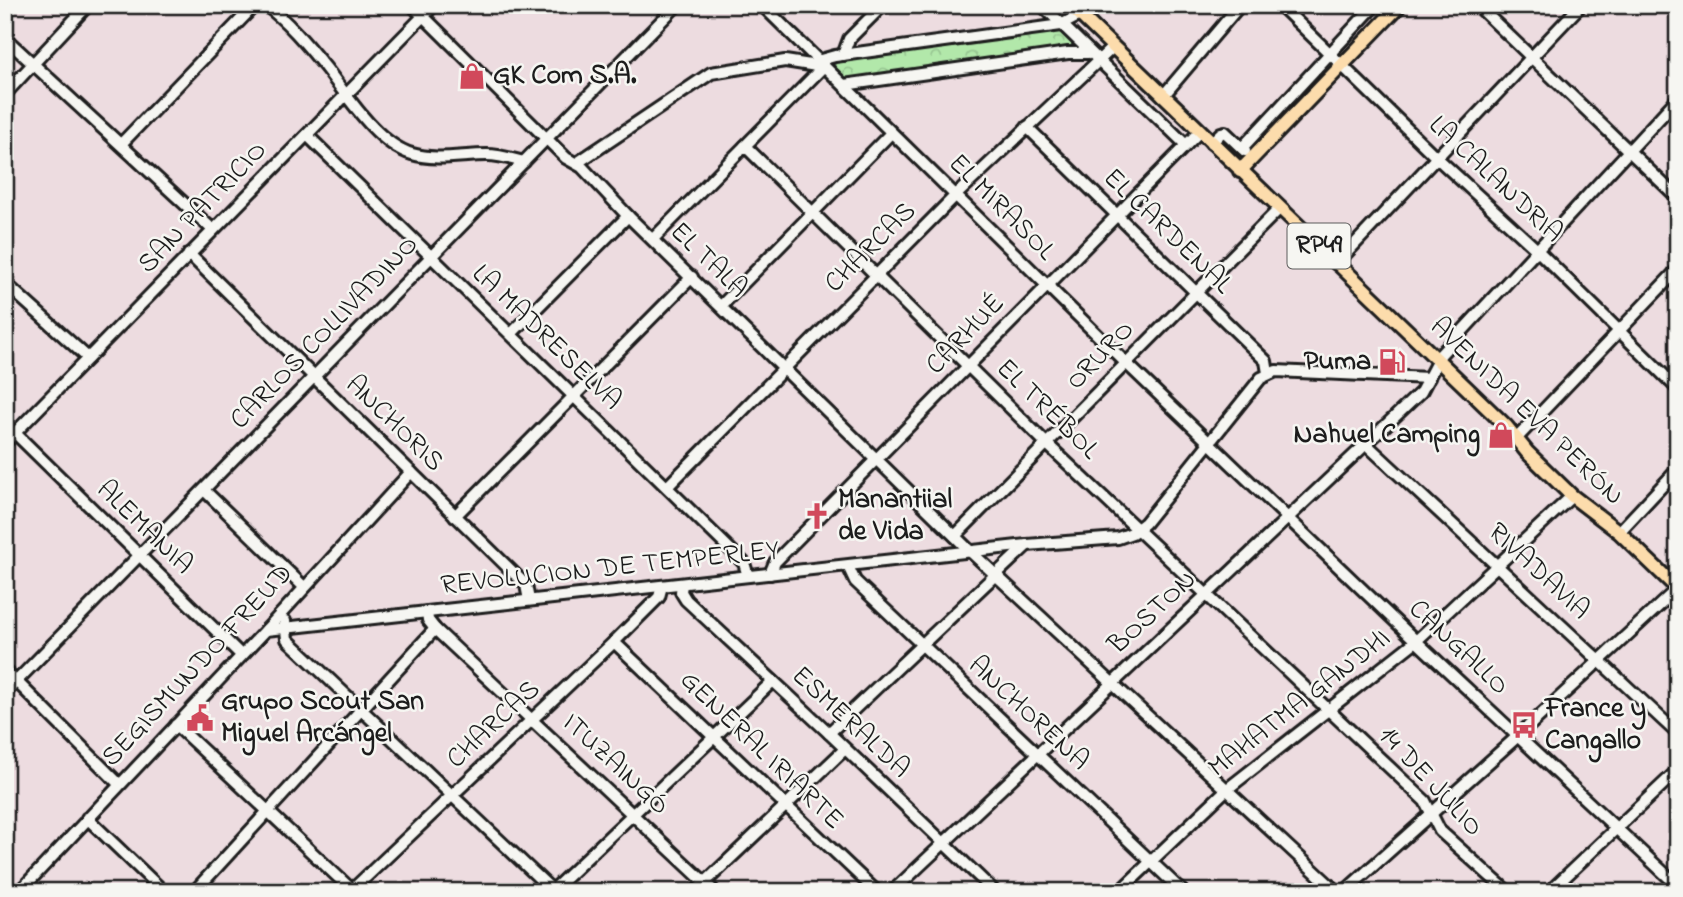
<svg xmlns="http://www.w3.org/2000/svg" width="1683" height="897" viewBox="0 0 1683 897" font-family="'Indie Flower',sans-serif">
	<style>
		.forest { fill: url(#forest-crowns); stroke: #678263; stroke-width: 2 }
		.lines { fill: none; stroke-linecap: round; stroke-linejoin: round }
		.minor-casing { stroke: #1c1c1c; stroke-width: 16 }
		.major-casing { stroke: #1c1c1c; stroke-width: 18 }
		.minor { stroke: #f6f6f2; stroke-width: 10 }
		.major { stroke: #fcdcac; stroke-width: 12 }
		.labels { text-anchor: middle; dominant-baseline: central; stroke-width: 5; stroke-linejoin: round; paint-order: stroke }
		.shield { fill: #f6f6f2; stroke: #5d5d5c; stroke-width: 2 }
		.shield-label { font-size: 26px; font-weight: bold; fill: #1c1c1c }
		.poi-label { font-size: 28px; font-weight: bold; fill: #1c1c1c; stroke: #f6f6f2; text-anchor: start }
		.street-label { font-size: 28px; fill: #1c1c1c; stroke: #f6f6f2 }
	</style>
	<defs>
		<pattern id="forest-crowns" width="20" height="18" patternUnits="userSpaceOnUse" patternTransform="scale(1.75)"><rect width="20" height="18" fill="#b2e8aa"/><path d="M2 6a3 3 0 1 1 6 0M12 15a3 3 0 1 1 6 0" fill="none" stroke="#98c692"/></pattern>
	</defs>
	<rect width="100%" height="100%" fill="#eddce0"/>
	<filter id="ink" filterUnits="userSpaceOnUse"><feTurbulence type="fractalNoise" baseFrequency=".0143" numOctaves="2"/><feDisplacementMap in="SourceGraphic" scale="14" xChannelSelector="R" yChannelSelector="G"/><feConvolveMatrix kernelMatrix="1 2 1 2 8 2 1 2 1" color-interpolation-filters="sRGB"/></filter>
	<g filter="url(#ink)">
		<path class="forest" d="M1061,30l15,15 -2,3 -223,32 -12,-7 -5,-8 3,-5z"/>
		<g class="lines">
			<defs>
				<g id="minor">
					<path d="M265,5c22,15 43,41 60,62 22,28 51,76 87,87 24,7 50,1 75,1 13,0 25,4 37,7"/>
					<path d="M412,5l154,153 16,9 46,49 343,336 366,340"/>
					<path d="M762,5l364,358 290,278 262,245"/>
					<path d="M1042,5l144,140"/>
					<path d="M1280,5l156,152 100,92 142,140"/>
					<path d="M1477,5l201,193"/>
					<path d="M1677,5l1,1"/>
					<path d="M5,38l208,192"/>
					<path d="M843,55l6,-16 34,-34"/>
					<path d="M817,61l18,-5 226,-31 19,-10"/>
					<path d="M844,85l224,-32h20"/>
					<path d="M5,94l83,-89"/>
					<path d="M1163,96l77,-91"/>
					<path d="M1027,127l239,234 2,12"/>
					<path d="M307,135l437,428 4,13"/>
					<path d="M1211,143l10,-10 4,-1 20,19"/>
					<path d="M121,144l134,-139"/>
					<path d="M745,146l302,298 378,357 15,30 68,61"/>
					<path d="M1242,148l133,-143"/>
					<path d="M577,163l134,-90 74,-12 38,6"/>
					<path d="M653,239l170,-172"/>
					<path d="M189,254l337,331 3,15"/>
					<path d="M1336,264l245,-259"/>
					<path d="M5,283l83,75"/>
					<path d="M722,305l169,-172"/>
					<path d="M511,334l117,-118"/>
					<path d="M15,433l226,222"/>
					<path d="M1517,438l161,-169"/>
					<path d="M5,443l429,-438"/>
					<path d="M1366,444l312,290"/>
					<path d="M667,487l289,-292 157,-148"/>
					<path d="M204,490l100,97"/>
					<path d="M455,516l237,-239"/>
					<path d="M1619,532l59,-63"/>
					<path d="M955,536l324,-327"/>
					<path d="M848,566l7,15 328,311"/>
					<path d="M770,574l5,-12 424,-430"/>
					<path d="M682,584l-1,8 5,8 143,133 166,159"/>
					<path d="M427,612l1,8 7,9 280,263"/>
					<path d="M285,621l2,18 4,4 263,249"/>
					<path d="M266,630l761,-85 91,-7 14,-5 13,-10 116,-145 15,-7 153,7"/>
					<path d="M614,642l263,250"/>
					<path d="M5,670l114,114"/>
					<path d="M5,693l672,-688"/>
					<path d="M176,725l178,167"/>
					<path d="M829,733l198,-188"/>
					<path d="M87,818l77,74"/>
					<path d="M19,892l247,-262 145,-158"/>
					<path d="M194,892l241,-263"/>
					<path d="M350,892l264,-250 45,-45 3,-11"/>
					<path d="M551,892l222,-211"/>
					<path d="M695,892l150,-143"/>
					<path d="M892,892l529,-500 20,-38 237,-256"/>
					<path d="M1119,892l107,-102 190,-149 156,-145"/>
					<path d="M1344,892l174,-156 159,-147"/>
					<path d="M1549,892l129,-122"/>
				</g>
				<g id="major">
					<path d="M1070,5l436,421 21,26 45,44 47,36 59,57"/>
					<path d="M1240,171l160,-166"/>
				</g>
			</defs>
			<use href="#minor" class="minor-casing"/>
			<use href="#major" class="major-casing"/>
			<use href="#minor" class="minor"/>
			<use href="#major" class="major"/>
		</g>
	</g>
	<defs>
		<symbol id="shop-bare" viewBox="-9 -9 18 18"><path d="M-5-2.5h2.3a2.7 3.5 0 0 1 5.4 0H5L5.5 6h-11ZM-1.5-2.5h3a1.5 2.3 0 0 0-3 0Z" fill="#d1495b" stroke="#f6f6f2" stroke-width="2.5" paint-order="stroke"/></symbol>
		<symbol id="fuel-bare" viewBox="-9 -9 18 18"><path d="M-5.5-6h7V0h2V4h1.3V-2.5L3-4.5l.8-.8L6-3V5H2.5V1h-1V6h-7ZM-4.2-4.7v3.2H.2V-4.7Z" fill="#d1495b" stroke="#f6f6f2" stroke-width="2.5" paint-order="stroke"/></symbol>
		<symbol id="church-bare" viewBox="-9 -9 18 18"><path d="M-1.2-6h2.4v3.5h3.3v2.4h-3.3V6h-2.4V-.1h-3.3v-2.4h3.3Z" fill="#d1495b" stroke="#f6f6f2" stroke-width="2.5" paint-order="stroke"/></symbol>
		<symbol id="civic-bare" viewBox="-9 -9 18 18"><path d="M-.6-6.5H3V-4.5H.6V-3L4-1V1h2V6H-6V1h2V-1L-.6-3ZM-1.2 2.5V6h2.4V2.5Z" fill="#d1495b" stroke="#f6f6f2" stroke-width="2.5" paint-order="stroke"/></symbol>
		<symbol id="bus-bare" viewBox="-9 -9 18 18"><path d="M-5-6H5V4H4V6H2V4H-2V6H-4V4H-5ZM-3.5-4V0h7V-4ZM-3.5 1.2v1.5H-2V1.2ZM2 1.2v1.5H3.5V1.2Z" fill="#d1495b" stroke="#f6f6f2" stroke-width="2.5" paint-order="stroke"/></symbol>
	</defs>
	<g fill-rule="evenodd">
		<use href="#shop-bare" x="453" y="57" width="38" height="38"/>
		<use href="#fuel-bare" x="1373" y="343" width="38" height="38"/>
		<use href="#shop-bare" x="1482" y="416" width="38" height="38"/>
		<use href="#church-bare" x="798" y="497" width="38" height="38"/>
		<use href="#civic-bare" x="181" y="699" width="38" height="38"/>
		<use href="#bus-bare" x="1505" y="706" width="38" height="38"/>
	</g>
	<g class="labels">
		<rect class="shield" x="1287.5" y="223.5" width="63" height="45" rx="5"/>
		<g class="shield-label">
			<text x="1319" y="246">RP49</text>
		</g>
		<g class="poi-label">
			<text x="493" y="76">GK Com S.A.</text>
			<text x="1371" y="362" text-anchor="end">Puma</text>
			<text x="1480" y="435" text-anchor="end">Nahuel Camping</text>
			<text x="838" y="500">Manantiial<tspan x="838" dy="32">de Vida</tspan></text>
			<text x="221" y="702">Grupo Scout San<tspan x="221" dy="32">Miguel Arcángel</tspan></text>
			<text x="1545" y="709">France y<tspan x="1545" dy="32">Cangallo</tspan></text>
		</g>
		<g class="street-label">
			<text transform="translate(1495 180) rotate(43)">LA CALANDRIA</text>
			<text transform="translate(203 208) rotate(-46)">SAN PATRICIO</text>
			<text transform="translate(1001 208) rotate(45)">EL MIRASOL</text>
			<text transform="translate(1167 232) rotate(44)">EL CARDENAL</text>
			<text transform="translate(871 248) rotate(-45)">CHARCAS</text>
			<text transform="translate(708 261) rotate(44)">EL TALA</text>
			<text transform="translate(325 333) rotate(-46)">CARLOS COLLIVADINO</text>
			<text transform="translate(966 335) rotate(-46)">CARHUÉ</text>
			<text transform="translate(546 338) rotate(44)">LA MADRESELVA</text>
			<text transform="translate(1101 356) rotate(-46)">ORURO</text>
			<text transform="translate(1047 410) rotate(44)">EL TRÉBOL</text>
			<text transform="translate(1526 412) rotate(44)">AVENIDA EVA PERÓN</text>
			<text transform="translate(394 424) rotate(44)">ANCHORIS</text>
			<text transform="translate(144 528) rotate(44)">ALEMANIA</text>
			<text transform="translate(610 569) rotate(-6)">REVOLUCION DE TEMPERLEY</text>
			<text transform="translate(1538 572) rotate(43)">RIVADAVIA</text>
			<text transform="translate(1153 613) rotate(-43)">BOSTON</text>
			<text transform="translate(1458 648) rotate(43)">CANGALLO</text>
			<text transform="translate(198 666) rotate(-47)">SEGISMUNDO FREUD</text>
			<text transform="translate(1300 704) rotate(-38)">MAHATMA GANDHI</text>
			<text transform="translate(1028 714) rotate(43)">ANCHORENA</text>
			<text transform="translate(850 723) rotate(43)">ESMERALDA</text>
			<text transform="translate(494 725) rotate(-43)">CHARCAS</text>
			<text transform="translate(761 751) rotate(44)">GENERAL IRIARTE</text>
			<text transform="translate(615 765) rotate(43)">ITUZAINGÓ</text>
			<text transform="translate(1430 782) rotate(47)">14 DE JULIO</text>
		</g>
	</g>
	<rect width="1683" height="897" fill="none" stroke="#f6f6f2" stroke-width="28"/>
	<rect x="14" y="14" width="1655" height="869" fill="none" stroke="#1c1c1c" stroke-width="2.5" filter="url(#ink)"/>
</svg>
